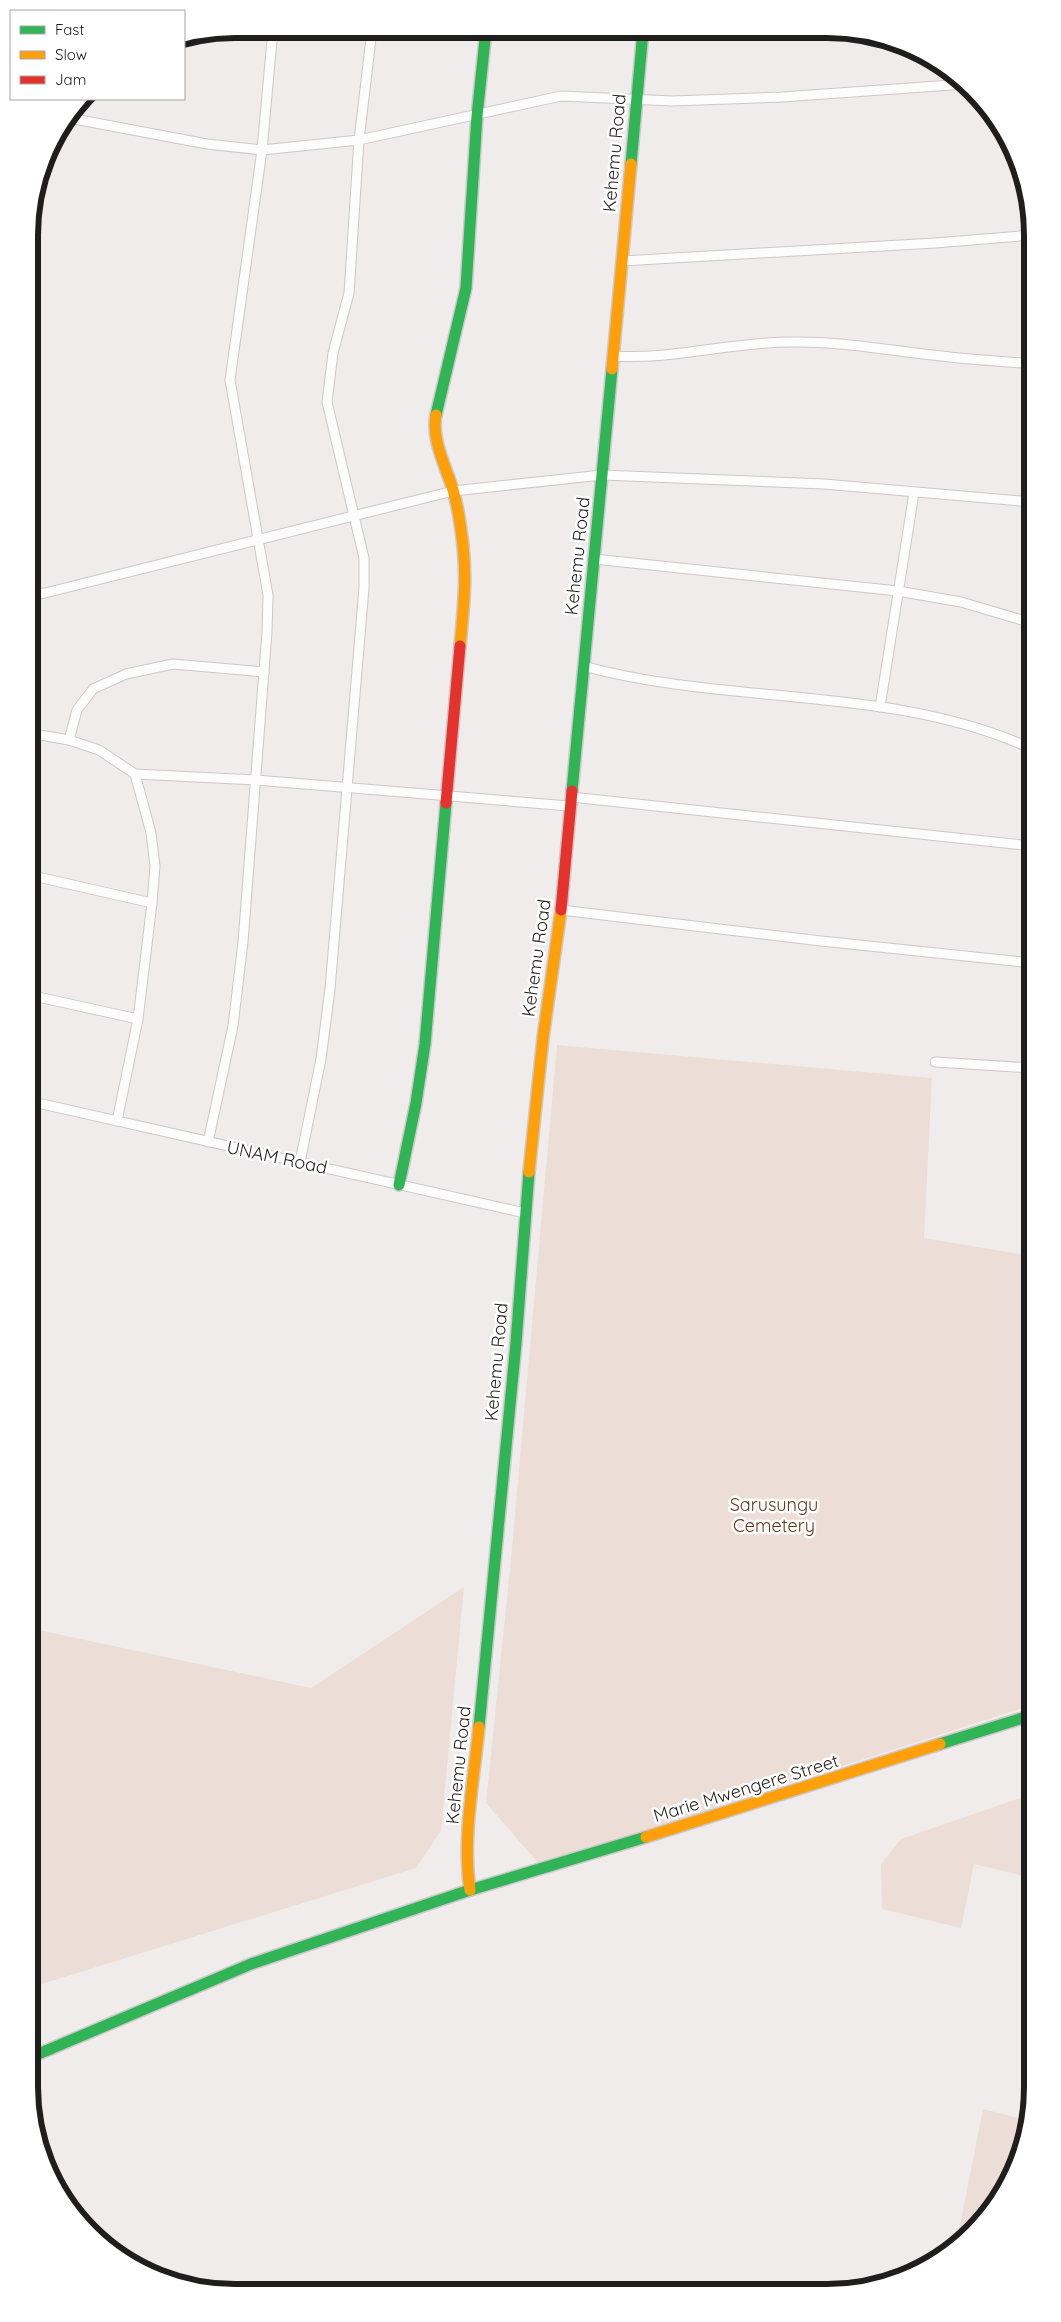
<svg xmlns="http://www.w3.org/2000/svg" width="1061" height="2322" viewBox="0 0 1061 2322" font-family="Quicksand,sans-serif">
	<style>
		.green { fill: #ecded6 }
		.lines { fill: none; stroke-linecap: round; stroke-linejoin: round }
		.street-casing { stroke: #cbc8c8; stroke-width: 11 }
		.fast-casing { stroke: #cbc8c8; stroke-width: 14 }
		.slow-casing { stroke: #cbc8c8; stroke-width: 14 }
		.jam-casing { stroke: #cbc8c8; stroke-width: 14 }
		.street { stroke: #fdfcfc; stroke-width: 9 }
		.fast { stroke: #30b455; stroke-width: 11 }
		.slow { stroke: #ff9f0a; stroke-width: 11 }
		.jam { stroke: #e5322d; stroke-width: 11 }
		.labels { text-anchor: middle; dominant-baseline: central; stroke-width: 5; stroke-linejoin: round; paint-order: stroke }
		.street-label { font-size: 18px; fill: #201d1d; stroke: #fff }
		.park-label { font-size: 18px; fill: #633715; stroke: #fff }
		.rim { fill: none; stroke: #201d1d; stroke-width: 6 }
	</style>
	<rect width="100%" height="100%" fill="#f1ecec"/>
	<g class="green">
		<path d="M557,1045l375,33 -8,160 108,18v449l-493,159 -53,-61 25,-244z"/>
		<path d="M464,1587l-23,244 -25,37 -387,120v-360l282,60z"/>
		<path d="M1032,1794v84l-58,-14 -13,64 -79,-19 -1,-45 20,-25z"/>
		<path d="M983,2109l44,11 -10,46 -27,47 -34,32z"/>
	</g>
	<g class="lines">
		<defs>
			<g id="street">
				<path d="M69,118l138,26 55,6 97,-10 202,-44 111,5 110,-4 184,-13"/>
				<path d="M622,261l313,-18 97,-8"/>
				<path d="M613,356c60,4 118,-14 178,-14 51,-1 100,9 150,14 31,4 61,5 91,8"/>
				<path d="M1030,502l2,-13"/>
				<path d="M594,559l304,32 63,11 71,21"/>
				<path d="M29,595l16,-2 408,-102 149,-16 222,9 208,18"/>
				<path d="M583,666c146,40 312,19 449,83"/>
				<path d="M880,707l34,-214"/>
				<path d="M29,733l40,7 30,10 36,24 121,6 313,26"/>
				<path d="M69,740l8,-30 16,-21 33,-15 47,-10 91,8"/>
				<path d="M571,797l461,49"/>
				<path d="M29,875l123,28"/>
				<path d="M561,910l260,31 211,22"/>
				<path d="M29,995l109,24"/>
				<path d="M935,1062l97,6"/>
				<path d="M29,1101l496,112"/>
				<path d="M117,1121l21,-102 14,-116 3,-37 -4,-33 -16,-59"/>
				<path d="M208,1142l25,-116 10,-84 24,-310 1,-37 -38,-215 32,-230 11,-121"/>
				<path d="M300,1162l21,-103 9,-70 34,-401v-30l-37,-156 6,-49 16,-60 10,-153 13,-110"/>
			</g>
			<g id="fast">
				<path d="M631,164l12,-133"/>
				<path d="M436,415l30,-127 11,-172 9,-86"/>
				<path d="M572,791l40,-422"/>
				<path d="M399,1185l17,-82 9,-59 21,-241"/>
				<path d="M479,1727l37,-384 13,-171"/>
				<path d="M940,1744l92,-29"/>
				<path d="M29,2058l222,-94 219,-74 176,-53"/>
			</g>
			<g id="slow">
				<path d="M612,369l19,-205"/>
				<path d="M436,415c-5,24 10,52 17,75 5,17 8,38 10,56 4,34 0,67 -3,100"/>
				<path d="M529,1172l14,-134 18,-128"/>
				<path d="M646,1837l294,-93"/>
				<path d="M470,1890c-8,-53 4,-110 9,-163"/>
			</g>
			<g id="jam">
				<path d="M446,803l14,-157"/>
				<path d="M561,910l11,-119"/>
			</g>
		</defs>
		<use href="#street" class="street-casing"/>
		<use href="#fast" class="fast-casing"/>
		<use href="#slow" class="slow-casing"/>
		<use href="#jam" class="jam-casing"/>
		<use href="#street" class="street"/>
		<use href="#fast" class="fast"/>
		<use href="#slow" class="slow"/>
		<use href="#jam" class="jam"/>
	</g>
	<g class="labels">
		<g class="street-label">
			<text transform="translate(614 153) rotate(-85)">Kehemu Road</text>
			<text transform="translate(577 556) rotate(-84)">Kehemu Road</text>
			<text transform="translate(536 958) rotate(-82)">Kehemu Road</text>
			<text transform="translate(277 1157) rotate(12)">UNAM Road</text>
			<text transform="translate(496 1362) rotate(-85)">Kehemu Road</text>
			<text transform="translate(458 1765) rotate(-84)">Kehemu Road</text>
			<text transform="translate(746 1788) rotate(-17)">Marie Mwengere Street</text>
		</g>
		<g class="park-label">
			<text x="774" y="1504">Sarusungu<tspan x="774" dy="21">Cemetery</tspan></text>
		</g>
	</g>
	<path d="M0 0H1061V2322H0ZM235 38H827A197 197 0 0 1 1024 235V2087A197 197 0 0 1 827 2284H235A197 197 0 0 1 38 2087V235A197 197 0 0 1 235 38Z" fill="#fff" fill-rule="evenodd"/>
	<path class="rim" d="M235 38H827A197 197 0 0 1 1024 235V2087A197 197 0 0 1 827 2284H235A197 197 0 0 1 38 2087V235A197 197 0 0 1 235 38Z"/>
	<rect x="10" y="10" width="175" height="90" fill="#ffffff" stroke="#a6a5a5"/>
	<rect x="20" y="26" width="25" height="8" fill="#30b455" stroke="#a6a5a5"/>
	<text x="55" y="35" font-size="15" fill="#201d1d">Fast</text>
	<rect x="20" y="51" width="25" height="8" fill="#ff9f0a" stroke="#a6a5a5"/>
	<text x="55" y="60" font-size="15" fill="#201d1d">Slow</text>
	<rect x="20" y="76" width="25" height="8" fill="#e5322d" stroke="#a6a5a5"/>
	<text x="55" y="85" font-size="15" fill="#201d1d">Jam</text>
</svg>
